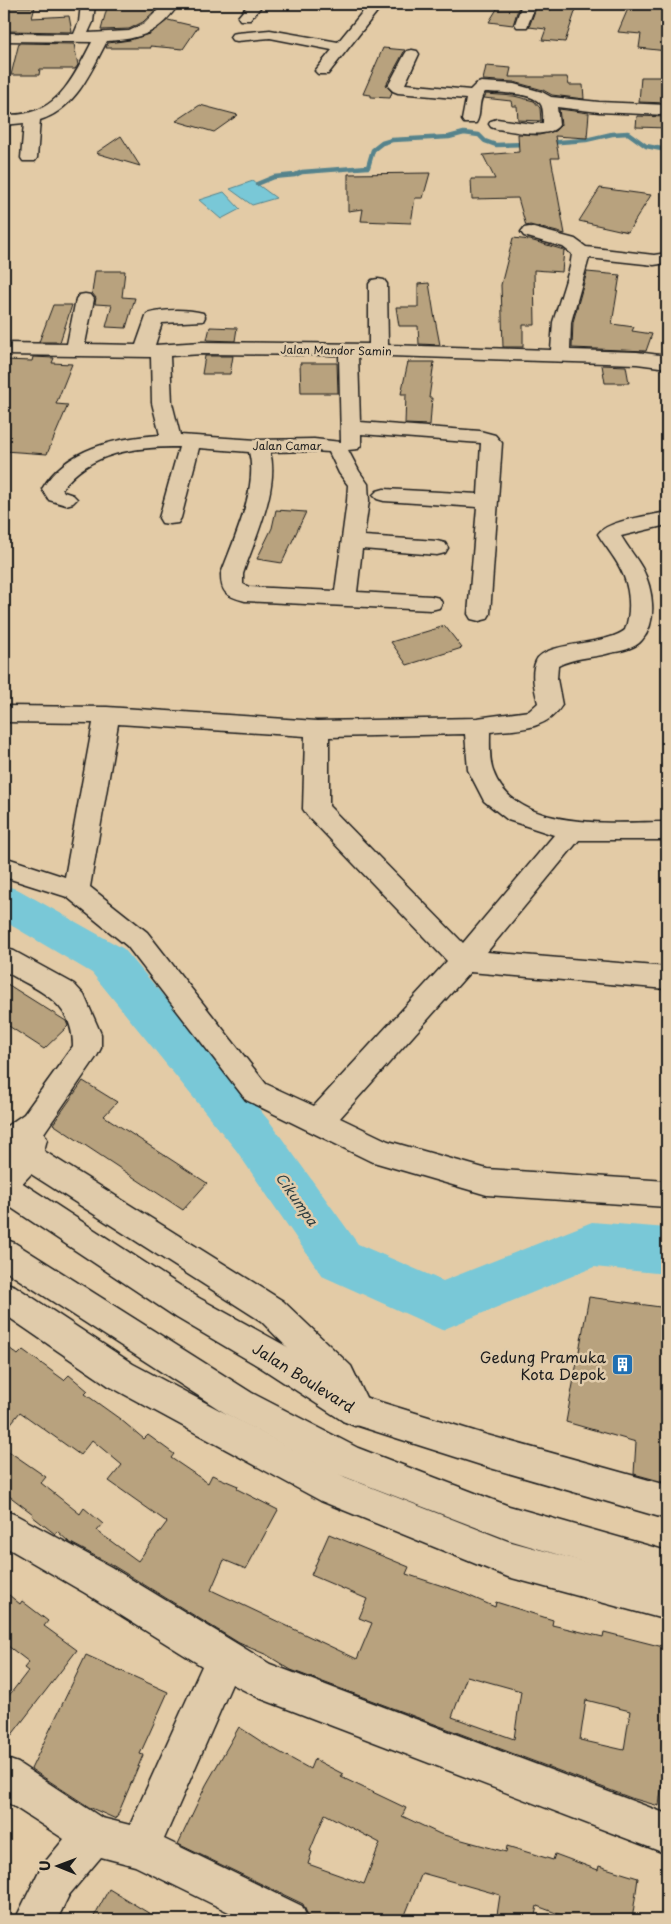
<svg xmlns="http://www.w3.org/2000/svg" width="671" height="1924" viewBox="0 0 671 1924" font-family="'Playpen Sans',sans-serif">
	<style>
		.water { fill: #79c8d7; stroke: #54838c }
		.lines { fill: none; stroke-linecap: round; stroke-linejoin: round }
		.stream { stroke: #54838c; stroke-width: 4.5 }
		.river { fill: #79c8d7; fill-rule: evenodd }
		.building { fill: #b8a27e; stroke: #1c1c1c; fill-rule: evenodd }
		.minor-casing { stroke: #1c1c1c; stroke-width: 3 }
		.secondary-casing { stroke: #1c1c1c; stroke-width: 3 }
		.minor { fill: #e0cbaa; fill-rule: evenodd }
		.secondary { fill: #e0cbaa; fill-rule: evenodd }
		.labels { text-anchor: middle; dominant-baseline: central; stroke-width: 5; stroke-linejoin: round; paint-order: stroke }
		.far-street-label { font-size: 11px; fill: #1c1c1c; stroke: #e0cbaa }
		.water-label { font-size: 14px; font-style: italic; fill: #2f3e41; stroke: #e0cbaa }
		.near-poi-label { font-size: 15px; fill: #1c1c1c; stroke: #e0cbaa; text-anchor: end }
		.near-street-label { font-size: 15px; fill: #1c1c1c; stroke: #e0cbaa }
	</style>
	<rect width="100%" height="100%" fill="#e3cba6"/>
	<filter id="ink" filterUnits="userSpaceOnUse"><feTurbulence type="fractalNoise" baseFrequency=".02" numOctaves="2"/><feDisplacementMap in="SourceGraphic" scale="10" xChannelSelector="R" yChannelSelector="G"/><feConvolveMatrix kernelMatrix="1 2 1 2 8 2 1 2 1" color-interpolation-filters="sRGB"/></filter>
	<g filter="url(#ink)">
		<g class="water">
			<path d="M253,181l4,3 19,14 -24,7 -22,-16z"/>
			<path d="M224,192l16,17 -19,10 -22,-19z"/>
		</g>
		<g class="lines">
			<g class="stream">
				<path d="M547,143l39,-3 26,-6 16,-1 18,13 21,4"/>
				<path d="M257,184l17,-7 21,-2 7,-3 66,-5 5,-17 9,-7 10,-3 57,-3 15,-4 15,2 6,6 11,4 32,-1"/>
			</g>
			<path class="river" d="M4,885l15,5 105,59 146,173 88,122 85,37 149,-59 75,6v46l-73,-7 -152,63 -120,-54 -86,-126 -144,-177 -88,-52z"/>
		</g>
		<g class="building">
			<path d="M108,4h54l-19,18 -14,7 -28,1z"/>
			<path d="M500,4l19,2 -6,19 -24,-3z"/>
			<path d="M630,4h37v47l-28,-3 2,-14 -23,-2z"/>
			<path d="M4,7h31l-3,11 37,-2 3,16 -68,-1z"/>
			<path d="M552,7l24,2 -11,33 -23,-2 4,-11 -17,-2 7,-19 15,2z"/>
			<path d="M168,20l30,7 -15,22 -33,-3 1,2h-45l2,-5 22,-3 19,-6z"/>
			<path d="M19,43l55,1 4,21 -3,4h-35l-1,6h-28z"/>
			<path d="M383,48l22,2 -19,35 6,7 -2,6 -19,-1v-2l-8,-1z"/>
			<path d="M486,66l25,2 -2,9h58l2,8h14l1,14 -32,-4 -9,-5 -29,-8 -31,-2z"/>
			<path d="M641,77h26v26l-28,-1z"/>
			<path d="M486,94l28,2 20,5 6,7 1,13 -23,-1 -1,-14h-5l-1,-5 -27,-3z"/>
			<path d="M200,105l38,10 -24,17 -38,-11z"/>
			<path d="M559,109l30,4 -2,25 -32,-2 4,22h-8l14,76 -35,-9 -4,1 -8,-28 -46,1 -1,-20h24l-12,-24 36,-3 -1,-18 21,1 16,-4 6,-6z"/>
			<path d="M637,116l30,1v11l-31,-1z"/>
			<path d="M121,136l19,30 -44,-13z"/>
			<path d="M430,173l-7,25h-8l-4,25 -50,-2 2,-12 -15,2v-37z"/>
			<path d="M600,188l51,7 -23,37 -49,-11z"/>
			<path d="M513,238l17,2 34,10 -2,22 -28,-2 1,55h-12v22h-20l-2,-62z"/>
			<path d="M95,271h30l-3,26 13,1 -9,30 -20,-1 6,-22 -17,-1 1,-6 -4,-5z"/>
			<path d="M587,272l33,3 -8,49 22,3 -2,4 20,3 -6,17 -74,-3 1,-26z"/>
			<path d="M429,283l5,31 6,31 -21,-1 -1,-18h-19l-3,-19h22v-23z"/>
			<path d="M53,305h19l-12,37h-21z"/>
			<path d="M210,327l27,1 -2,13 -28,-1z"/>
			<path d="M205,356h28l-3,18h-28z"/>
			<path d="M33,357l21,1 -2,5 20,1 -16,40 12,1 -21,49 -43,-3v-91l28,1z"/>
			<path d="M408,362h26l-5,36h3l-2,27 -25,-1 1,-30h-5z"/>
			<path d="M300,363h37l1,30h-37z"/>
			<path d="M602,365l24,1 3,17h-24z"/>
			<path d="M276,510l30,2 -24,51 -25,-4 15,-31z"/>
			<path d="M445,626l17,22 -55,17 -16,-23z"/>
			<path d="M4,982l62,39 2,5 -24,23 -40,-26z"/>
			<path d="M83,1081l34,21 -13,14 103,67 -24,27 -130,-86z"/>
			<path d="M589,1297l78,11v175l-33,-9 2,-32 -70,-20z"/>
			<path d="M4,1344l14,11 5,-5 41,30 5,-5 19,16 -3,3 35,25 24,20 4,-4 26,19 -3,4 37,25 4,-8 26,11 -1,3 41,21 -32,59 -22,-9 -13,30 146,69 15,-36 -13,-5 8,-19 -56,-24 18,-41 80,33 -3,7 52,17 37,16 1,-5 57,18 -1,5 51,12 1,-5 63,16v94l-8,64 -28,-8 -340,-128 -24,-15 -28,-12 -127,-78 -43,-23 -12,-11 -2,3 -23,-18 1,-2 -29,-22v-44l42,29 -5,6 39,31 4,-6 19,16 -6,7 41,30 29,-39 -58,-41 13,-16 -30,-25 -12,15 -60,-43 -16,20zM467,1676l54,15 -7,48 -62,-22zM586,1700l44,11 -6,39 -44,-10z"/>
			<path d="M4,1591l16,13 2,-3 26,20 -4,5 33,24 -73,95v-43l24,-31 -4,-3 5,-6 -25,-19z"/>
			<path d="M86,1655l82,37 -28,62 3,1 -27,64 -27,-12 -58,-38z"/>
			<path d="M239,1727l26,17 45,25 4,-10 29,15 -2,3 65,31 -4,8 38,18 66,18 1,-6 46,14 2,-6 43,16 1,-4 39,12 -6,42h-57l-38,-14 -3,14h-19l-18,-5 3,-20 -78,-22 -19,47h-87l-7,-2 -6,-14 -125,-60 28,-59zM325,1814l55,29 -16,41 -56,-20 4,-12 -2,-1z"/>
			<path d="M109,1889l51,31h-68z"/>
		</g>
		<g class="lines">
			<defs>
				<g id="minor">
					<path d="M81,4h14l-2,18 -5,11 41,-2 15,-7 20,-20h15c-20,29 -38,35 -72,37 -16,30 -31,68 -67,79l-3,38 -2,3h-12l-2,-3 3,-35 -20,2v-10c9,0 19,0 27,-3 32,-8 47,-44 61,-70l-88,-1v-8l70,1 5,-12z"/>
					<path d="M249,4h14l-13,16h-10l-2,-3z"/>
					<path d="M369,4h14l-55,70h-10l-3,-3 17,-21 -62,-12 -33,3 -5,-1 -2,-3 2,-3 5,-1 33,-3 68,12z"/>
					<path d="M522,4h14l-9,23h-10l-2,-3z"/>
					<path d="M412,50l5,1 2,3 -14,30 65,6 6,-6 5,-2 33,2 28,8 9,5 48,5 68,3v10l-68,-3 -42,-5 2,18c-10,15 -46,6 -62,4l-6,-2 -2,-3 2,-3 6,-2 35,5 11,-1c0,-6 1,-15 -3,-20 -10,-11 -41,-10 -55,-11 -8,9 -3,22 -9,31h-12l-2,-3 4,-21 -68,-6 -5,-2 -5,-5 17,-32 2,-3z"/>
					<path d="M530,227l45,12 11,8 68,8 13,-2v10l-13,2 -65,-7 -18,64 -1,28 67,2 30,4v12l-30,-4 -279,-9 2,67 120,9 15,4 7,8 -12,171 -3,5 -8,2 -8,-2 -3,-5 9,-107 -93,-6 -7,-2 -4,-4 4,-4 7,-2 94,5 3,-51 -120,-9v11l-3,4 -10,1 11,21 9,13 1,17 -5,35 73,5 8,2 3,5 -3,5 -8,2 -75,-6 -5,43 74,4 8,2 3,5 -3,5 -8,2 -186,-9c-19,-5 -24,-8 -24,-27 12,-33 38,-87 28,-122l-50,-4 -18,70 -3,5 -8,1 -8,-1 -3,-5 20,-71c-41,0 -90,4 -117,42l2,3 9,3 4,4 -4,4 -7,2 -17,-5 -7,-11c24,-41 74,-51 118,-54l-8,-32 -1,-46 -147,-2v-12l63,1 9,-45 3,-4 6,-1 6,1 3,4 -9,45 51,1 11,-31c16,-5 40,-5 56,-1l2,4 -2,4 -41,2 -7,22 47,-3 167,2v-60l3,-4 6,-1 6,1 3,4 1,61 163,5 2,-28 17,-55 2,-13 -9,-7 -39,-11 -3,-4 3,-4zM202,354l137,1 2,87 -27,-3 -57,1 -77,-5 -8,-32 -2,-47zM314,451l15,1 10,21 9,12 -1,16 -12,90 -86,-4 -6,-3v-10c11,-33 37,-87 27,-122z"/>
					<path d="M667,512v13l-46,11c6,11 15,21 21,32 11,20 16,54 0,72 -7,9 -22,11 -32,13 -17,5 -36,4 -52,13l-1,13 5,26c-16,26 -45,24 -72,27 0,12 -1,28 3,39 22,62 122,51 174,51v18h-88l-92,112 180,15v22l-197,-17 -130,146 48,23 99,28 180,12v26l-180,-12 -117,-34 -124,-61 -119,-154 -60,-49 -63,-20v-20l61,20 28,-154 -89,-1v-16l103,1 210,14 160,-3 52,-7 9,-8c-3,-13 -8,-29 -2,-42 9,-20 70,-15 89,-31 7,-19 5,-44 -5,-62 -6,-12 -15,-22 -22,-34 10,-14 52,-18 69,-22zM118,724l187,12 -2,73 4,6 140,146 -133,145 -48,-22 -119,-152 -57,-45zM465,734l3,36 16,31 24,19 46,15 -91,108 -134,-137v-69z"/>
					<path d="M4,948l10,3 60,33 10,11 17,39v14l-4,8 -53,77 3,6 -3,12 239,150 68,65 21,44 -5,11 -12,5 -12,-5 -16,-33 -66,-67 -230,-147 -16,17 -11,4v-33l3,-4 -3,-2v-28l20,-14 49,-68c0,-45 -36,-56 -69,-75z"/>
					<path d="M4,1282l11,4 118,78 212,113 163,64 159,43v36l-159,-43 -187,-76 -212,-115 -105,-72z"/>
					<path d="M4,1510l12,5 95,52 159,97 397,150v40l-408,-156 -27,-14 -68,155 138,67 6,14h-63l-110,-54 -34,-9 -32,38 -12,25h-42l26,-53 23,-28 -60,-39v-42l14,5 84,55 28,7 72,-159 -117,-73 -81,-47z"/>
				</g>
				<g id="secondary">
					<path d="M4,1174l11,4 184,120 85,47 80,52 123,38 180,50v34l-180,-52 -144,-46 -83,-54 -83,-49 -173,-115z"/>
					<path d="M4,1239l11,4 237,150 106,55 151,58 158,45v36l-158,-47 -174,-67 -107,-58 -224,-145z"/>
				</g>
			</defs>
			<use href="#minor" class="minor-casing"/>
			<use href="#secondary" class="secondary-casing"/>
			<use href="#minor" class="minor"/>
			<use href="#secondary" class="secondary"/>
		</g>
	</g>
	<defs>
		<symbol id="building-square" viewBox="-11 -11 22 22"><rect x="-9" y="-9" width="18" height="18" rx="4" fill="#1f6fb2" stroke="#e0cbaa"/><path d="M-4-6H4V6H1V3H-1V6H-4ZM-2.5-4.3h1.7v1.8h-1.7ZM.8-4.3h1.7v1.8H.8ZM-2.5-1h1.7V.8h-1.7ZM.8-1h1.7V.8H.8Z" fill="#fff"/></symbol>
	</defs>
	<g fill-rule="evenodd">
		<use href="#building-square" x="610" y="1352" width="25" height="25"/>
	</g>
	<g class="labels">
		<g class="far-street-label">
			<text transform="translate(336 350) rotate(1)">Jalan Mandor Samin</text>
			<text x="287" y="445">Jalan Camar</text>
		</g>
		<g class="water-label">
			<text transform="translate(297 1199) rotate(55)">Cikumpa</text>
		</g>
		<g class="near-poi-label">
			<text x="606" y="1356">Gedung Pramuka<tspan x="606" dy="17">Kota Depok</tspan></text>
		</g>
		<g class="near-street-label">
			<text transform="translate(304 1377) rotate(32)">Jalan Boulevard</text>
		</g>
	</g>
	<rect width="671" height="1924" fill="none" stroke="#e0cbaa" stroke-width="20"/>
	<rect x="10" y="10" width="651" height="1904" fill="none" stroke="#1c1c1c" stroke-width="2" filter="url(#ink)"/>
	<g transform="translate(58 1866) rotate(271)" stroke="#e0cbaa" stroke-width="4" paint-order="stroke">
	<path d="M0-4L9 19L0 12L-9 19Z" fill="#1c1c1c"/>
	<text y="-8" font-size="14" font-weight="bold" text-anchor="middle" fill="#1c1c1c">U</text>
	</g>
</svg>
